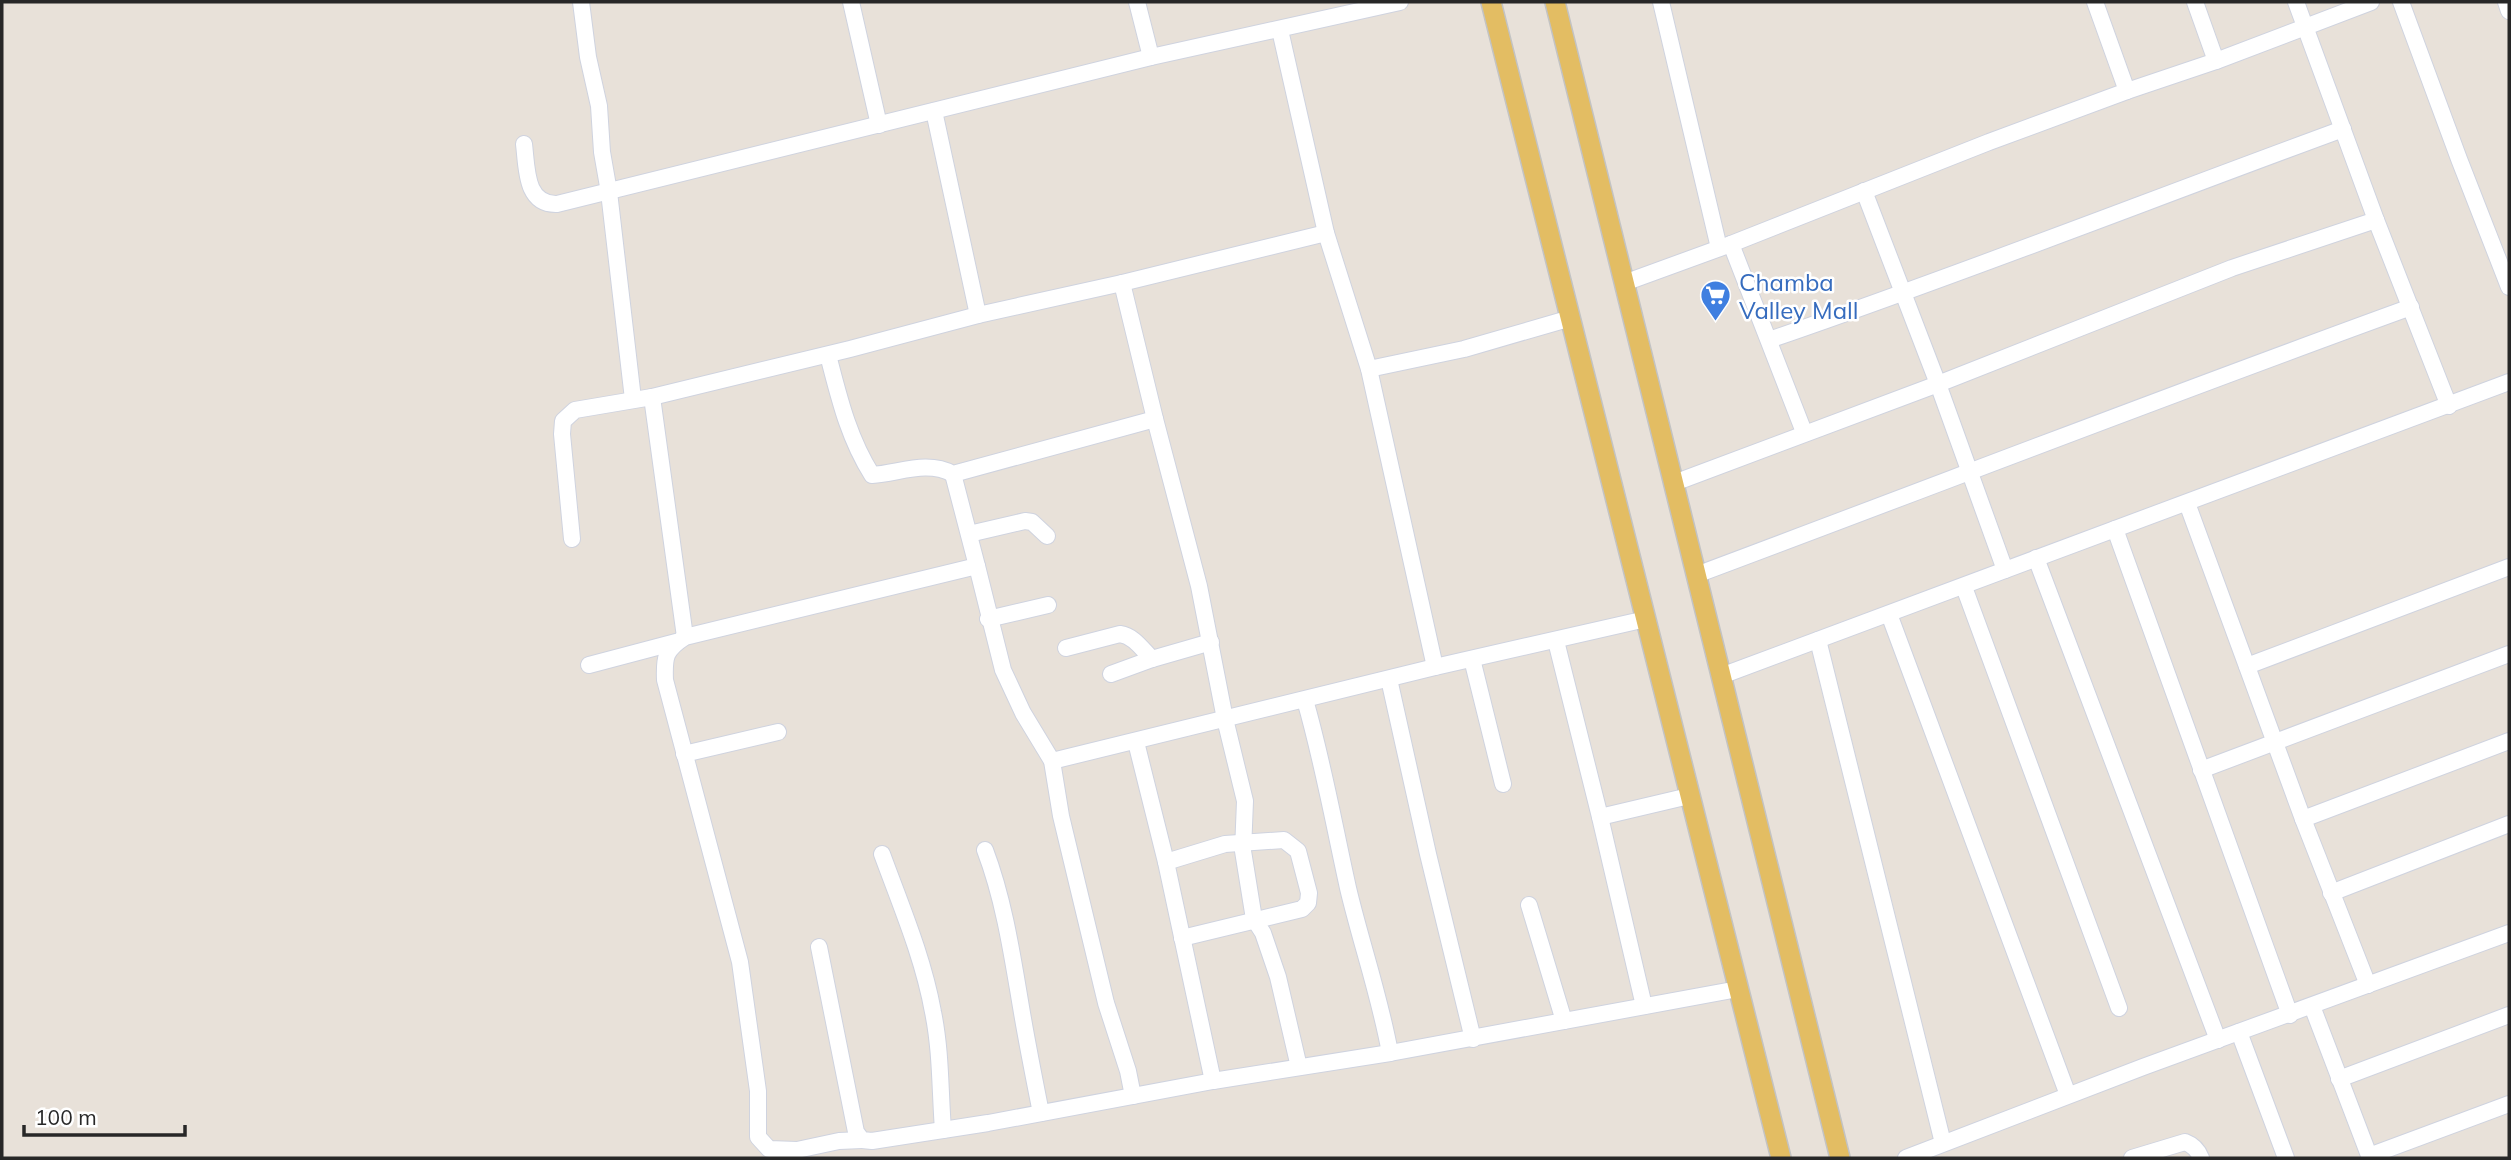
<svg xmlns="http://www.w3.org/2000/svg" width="2511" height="1160" viewBox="0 0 2511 1160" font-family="Mulish,sans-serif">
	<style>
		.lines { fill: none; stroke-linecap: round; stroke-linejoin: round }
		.minor-casing { stroke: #cfd3df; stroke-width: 18 }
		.major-casing { stroke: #c3c3c3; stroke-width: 22 }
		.minor { stroke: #fff; stroke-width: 16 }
		.major { stroke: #e3bd63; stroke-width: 19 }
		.labels { text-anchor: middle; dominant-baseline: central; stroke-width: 5; stroke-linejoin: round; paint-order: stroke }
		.shop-label { font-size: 24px; fill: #366cbe; stroke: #fff; text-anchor: start }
	</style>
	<rect width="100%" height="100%" fill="#e8e1d9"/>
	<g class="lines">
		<defs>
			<g id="minor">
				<path d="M581,2l7,55 11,49 3,46 7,40 24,207"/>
				<path d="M851,2l28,123"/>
				<path d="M1137,2l14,55"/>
				<path d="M1661,2l58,246"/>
				<path d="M2095,2l32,89"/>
				<path d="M2195,2l21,59"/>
				<path d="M2296,2l80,218 73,186"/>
				<path d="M2401,2l58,157 50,128"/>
				<path d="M2506,2l3,9"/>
				<path d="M1280,30l46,203 43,136 66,298"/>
				<path d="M934,111l44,204"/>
				<path d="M524,144c3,24 1,61 33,60l594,-147 249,-55"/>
				<path d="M1864,191l74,193 67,186"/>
				<path d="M1731,244l73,188"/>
				<path d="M1122,283l33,136 44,167 26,133 20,82 -2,50 11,68 9,14 15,44 21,90"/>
				<path d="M1624,283l107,-39 258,-102 138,-51 89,-30 155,-59"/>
				<path d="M1769,340c193,-66 383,-141 574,-211"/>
				<path d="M828,355c11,42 20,82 44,120 28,-2 55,-15 81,-1l202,-55"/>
				<path d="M1369,369l95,-20 107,-31"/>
				<path d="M652,397l33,240"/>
				<path d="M1674,483l264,-99 294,-116 144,-48"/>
				<path d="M2187,503l116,316 65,166"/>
				<path d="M2115,529l175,486"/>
				<path d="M969,534l56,-13 7,1 15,14"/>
				<path d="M572,539l-10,-105 1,-13 12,-11 77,-13 198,-48 128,-34 144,-32 204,-50"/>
				<path d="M2036,558l182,482"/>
				<path d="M977,566l26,104 20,43 29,48 9,55 45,187 22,68 5,25"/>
				<path d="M1696,575c238,-89 475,-181 715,-268"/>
				<path d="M1964,587l155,421"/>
				<path d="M1889,614l179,481"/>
				<path d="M988,619l60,-14"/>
				<path d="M1818,640l125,503"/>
				<path d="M1556,641l44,176 44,189"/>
				<path d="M1066,648l54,-14c14,2 22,15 32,25"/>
				<path d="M1472,659l31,125"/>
				<path d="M589,665l87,-23"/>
				<path d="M2247,666l262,-99"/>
				<path d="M1111,674l41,-15 59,-17"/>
				<path d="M1721,676l788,-294"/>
				<path d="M1389,679l39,175 45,185"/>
				<path d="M1305,700c18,62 29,125 43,188 13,55 32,109 42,165"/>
				<path d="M1136,742l30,120 47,219"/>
				<path d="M684,754l94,-22"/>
				<path d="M1052,761l383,-94 211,-48"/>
				<path d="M2201,770l308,-116"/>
				<path d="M1600,817l89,-21"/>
				<path d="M2303,819l206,-78"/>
				<path d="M985,850c19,50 27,104 36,157 6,36 13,71 20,106"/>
				<path d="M882,854c19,52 41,103 51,158 8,39 7,78 10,118"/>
				<path d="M1166,862l59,-18 59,-4 14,11 11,42 -1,10 -6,6 -120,29"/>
				<path d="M2331,893l178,-69"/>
				<path d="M1529,905l35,116"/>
				<path d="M819,947l37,185 6,8 10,1 116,-18 225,-42 177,-28 348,-64"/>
				<path d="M2312,1006l58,152"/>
				<path d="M2239,1032l47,126"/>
				<path d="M2339,1079l170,-64"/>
				<path d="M862,1140l-23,1 -42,9 -28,-1 -11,-12v-46l-18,-129 -75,-282c-1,-23 0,-30 20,-43l292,-71 -24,-92"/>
				<path d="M2369,1156l140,-52"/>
				<path d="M1906,1158l237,-91 366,-134"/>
				<path d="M2132,1158l53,-16c8,3 13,8 16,16"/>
			</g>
			<g id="major">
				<path d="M1491,2l290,1156"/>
				<path d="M1555,2l285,1156"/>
			</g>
		</defs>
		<use href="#minor" class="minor-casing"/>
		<use href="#major" class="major-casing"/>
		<use href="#minor" class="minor"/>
		<use href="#major" class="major"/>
	</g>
	<defs>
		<symbol id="supermarket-pin" viewBox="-11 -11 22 30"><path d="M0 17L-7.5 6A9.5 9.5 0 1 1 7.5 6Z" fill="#3f7fe0" stroke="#fff"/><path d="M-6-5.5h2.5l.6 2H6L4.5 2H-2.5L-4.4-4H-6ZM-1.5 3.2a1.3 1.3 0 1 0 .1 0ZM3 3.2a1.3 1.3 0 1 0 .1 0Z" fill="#fff"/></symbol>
	</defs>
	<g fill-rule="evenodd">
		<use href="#supermarket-pin" x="1698" y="278" width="35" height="47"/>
	</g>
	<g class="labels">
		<g class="shop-label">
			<text x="1739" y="282">Chamba<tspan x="1739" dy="28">Valley Mall</tspan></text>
		</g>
	</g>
	<rect width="2511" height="1160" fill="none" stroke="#272727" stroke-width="7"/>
	<path d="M24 1125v10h161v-10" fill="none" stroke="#272727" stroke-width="3.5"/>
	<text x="35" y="1125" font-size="21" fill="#272727" stroke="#ffffff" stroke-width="5" paint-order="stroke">100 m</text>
</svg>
